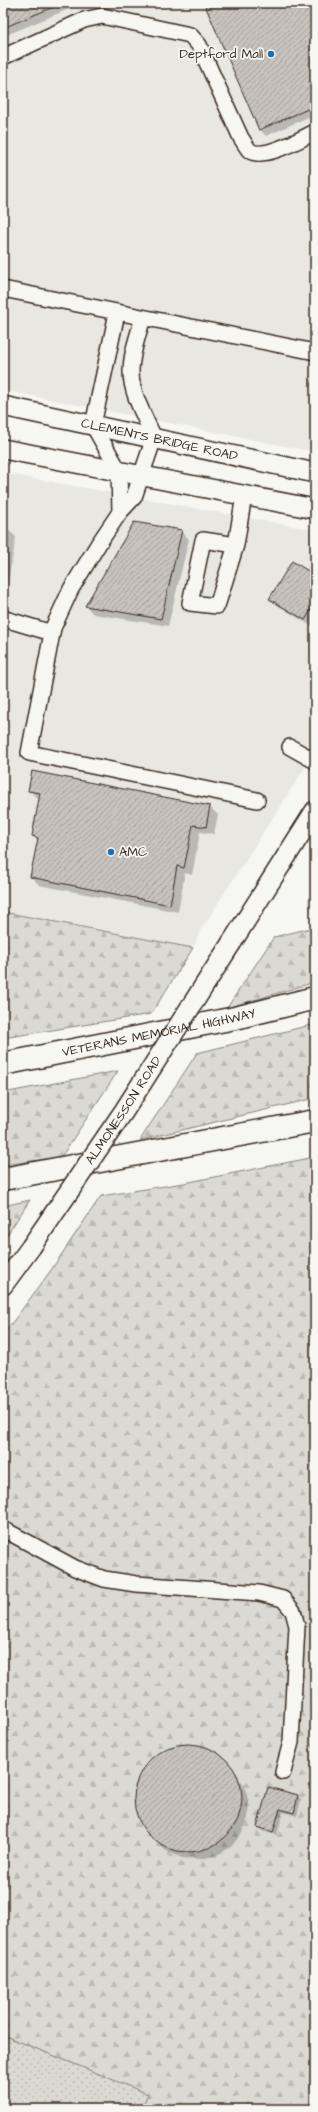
<svg xmlns="http://www.w3.org/2000/svg" width="318" height="2112" viewBox="0 0 318 2112" font-family="'Architects Daughter',sans-serif">
	<style>
		.built { fill: #e8e7e2 }
		.grass { fill: url(#grass-dots); stroke: #8a8278 }
		.forest { fill: url(#forest-firs); stroke: #8a8278 }
		.shadow { fill: #0003 }
		.building { fill: url(#building-hatch); stroke: #3b2a1e }
		.lines { fill: none; stroke-linecap: round; stroke-linejoin: round }
		.minor-casing { stroke: #3b2a1e; stroke-width: 18 }
		.major-casing { stroke: #3b2a1e; stroke-width: 22 }
		.highway-casing { stroke: #3b2a1e; stroke-width: 25 }
		.minor { stroke: #f6f6f2; stroke-width: 15 }
		.major { stroke: #f6f6f2; stroke-width: 19 }
		.highway { stroke: #f6f6f2; stroke-width: 22 }
		.major-bridge-casing { stroke: #3b2a1e; stroke-width: 22; stroke-linecap: butt }
		.major-bridge { stroke: #f6f6f2; stroke-width: 19 }
		.poi-dot { fill: #1f6fb2; stroke: #f6f6f2; stroke-width: 1.5 }
		.labels { text-anchor: middle; dominant-baseline: central; stroke-width: 3.5; stroke-linejoin: round; paint-order: stroke }
		.poi-label { font-size: 13px; fill: #3b2a1e; stroke: #f6f6f2; text-anchor: end }
		.street-label { font-size: 13px; fill: #3b2a1e; stroke: #f6f6f2 }
	</style>
	<defs>
		<pattern id="grass-dots" width="8" height="8" patternUnits="userSpaceOnUse"><rect width="8" height="8" fill="#dad9d3"/><path d="M2 2h.1M6 6h.1" fill="none" stroke="#bcbab5" stroke-width="1.8" stroke-linecap="round"/></pattern>
		<pattern id="forest-firs" width="22" height="20" patternUnits="userSpaceOnUse"><rect width="22" height="20" fill="#dad9d3"/><path d="M5 1l3.5 6h-7zM16 11l3.5 6h-7z" fill="#bcbab5"/></pattern>
		<pattern id="building-hatch" width="6" height="6" patternUnits="userSpaceOnUse"><rect width="6" height="6" fill="#c8c3be"/><path d="M-1 1l2-2M0 6l6-6M5 7l2-2" fill="none" stroke="#a49f9a"/></pattern>
	</defs>
	<rect width="100%" height="100%" fill="#f6f6f2"/>
	<filter id="ink" filterUnits="userSpaceOnUse"><feTurbulence type="fractalNoise" baseFrequency=".025" numOctaves="2"/><feDisplacementMap in="SourceGraphic" scale="8" xChannelSelector="R" yChannelSelector="G"/><feConvolveMatrix kernelMatrix="1 2 1 2 8 2 1 2 1" color-interpolation-filters="sRGB"/></filter>
	<g filter="url(#ink)">
		<g class="built">
			<path d="M3,3h312v449l-312,-62z"/>
			<path d="M3,473l312,57v222l-115,179 -7,17 -190,-36z"/>
			<path d="M315,887v40l-8,-26z"/>
		</g>
		<path class="grass" d="M3,2035l146,59 -8,15h-138z"/>
		<g class="forest">
			<path d="M3,912l190,36 -42,66 -148,24z"/>
			<path d="M315,927v55l-88,26 47,-71z"/>
			<path d="M315,1024v74l-175,42 57,-87z"/>
			<path d="M118,1071l-57,86 -58,8v-72z"/>
			<path d="M315,1157v952h-174l7,-15 -145,-59v-700l46,-62 52,-77 83,-13z"/>
			<path d="M30,1200l-27,41v-35z"/>
		</g>
		<g class="shadow">
			<path d="M3,3h80l-79,33z"/>
			<path d="M205,3h110v111l-49,22 -6,-6z"/>
			<path d="M3,529l5,1 8,7 -13,75z"/>
			<path d="M181,531l8,8 -21,87 -75,-12 -7,-8z"/>
			<path d="M315,576v43l-4,7 -34,-21 -7,-6z"/>
			<path d="M32,772l178,35 8,8 -4,19 -14,-2 -8,43 -7,-2 -7,39 -139,-27 -7,-8 6,-36 -5,-5 7,-37 -3,-1 -8,-8z"/>
			<path d="M182,1745l17,1 15,7 13,10 17,23 5,16 -1,16 -7,16 -10,13 -14,8 -16,4 -19,-1 -17,-8 -21,-21 -8,-17 -2,-18 5,-18 11,-15 15,-11z"/>
			<path d="M269,1789l28,7 4,3 -4,17 -14,-4 -6,23 -15,-4 -4,-4z"/>
		</g>
		<g class="building">
			<path d="M3,3h60l-60,25z"/>
			<path d="M204,3h111v103l-56,24z"/>
			<path d="M134,522l48,8 -21,89 -76,-13z"/>
			<path d="M292,561l23,14v28l-10,17 -36,-21z"/>
			<path d="M32,771l178,35 -4,21 -13,-2 -9,43 -7,-2 -7,39 -140,-28 8,-39 -6,-2 8,-43 -12,-2z"/>
			<circle cx="188" cy="1798" r="54"/>
			<path d="M268,1787l30,8 -4,18 -14,-4 -7,23 -16,-5z"/>
		</g>
		<g class="lines">
			<defs>
				<g id="minor">
					<path d="M3,57l81,-37 18,-4 88,19 9,10 42,93c3,4 6,10 9,13 14,9 51,-12 65,-19"/>
					<path d="M3,289l312,63"/>
					<path d="M117,313l-24,112 26,46 1,41"/>
					<path d="M143,318c-5,17 -12,36 -12,54 0,22 15,47 23,66l-20,59 -14,15 -21,31 -28,46 -18,39 -24,125 228,47"/>
					<path d="M236,545l-33,-5 -13,63 27,3 19,-61 8,-50"/>
					<path d="M5,619l47,14"/>
					<path d="M290,747l25,14"/>
					<path d="M3,1529l72,39 29,11 32,5 123,9 24,6 10,12 4,15 -6,116 -8,30"/>
				</g>
				<g id="major">
					<path id="s1" d="M3,406l312,67"/>
					<path d="M3,449l312,60"/>
					<path d="M232,942l83,-131"/>
					<path d="M3,1285l28,-38"/>
				</g>
				<g id="highway">
					<path id="s2" d="M3,1064l232,-46 80,-20"/>
					<path d="M3,1179l312,-58"/>
				</g>
			</defs>
			<use href="#minor" class="minor-casing"/>
			<use href="#major" class="major-casing"/>
			<use href="#highway" class="highway-casing"/>
			<use href="#minor" class="minor"/>
			<use href="#major" class="major"/>
			<use href="#highway" class="highway"/>
			<defs>
				<g id="major-bridge">
					<path id="s3" d="M31,1247l93,-136 108,-169"/>
				</g>
			</defs>
			<use href="#major-bridge" class="major-bridge-casing"/>
			<use href="#major-bridge" class="major-bridge"/>
		</g>
	</g>
	<g class="poi-dot">
		<circle cx="271" cy="54" r="4"/>
		<circle cx="111" cy="852" r="4"/>
	</g>
	<g class="labels">
		<g class="poi-label">
			<text x="263" y="54">Deptford Mall</text>
			<text x="119" y="852" text-anchor="start">AMC</text>
		</g>
		<g class="street-label">
			<text stroke="none"><textPath href="#s1" startOffset="160">CLEMENTS BRIDGE ROAD</textPath></text>
			<text stroke="none"><textPath href="#s2" startOffset="159">VETERANS MEMORIAL HIGHWAY</textPath></text>
			<text stroke="none"><textPath href="#s3" startOffset="165">ALMONESSON ROAD</textPath></text>
		</g>
	</g>
	<rect width="318" height="2112" fill="none" stroke="#f6f6f2" stroke-width="16"/>
	<rect x="8" y="8" width="302" height="2096" fill="none" stroke="#3b2a1e" stroke-width="1.5" filter="url(#ink)"/>
</svg>
